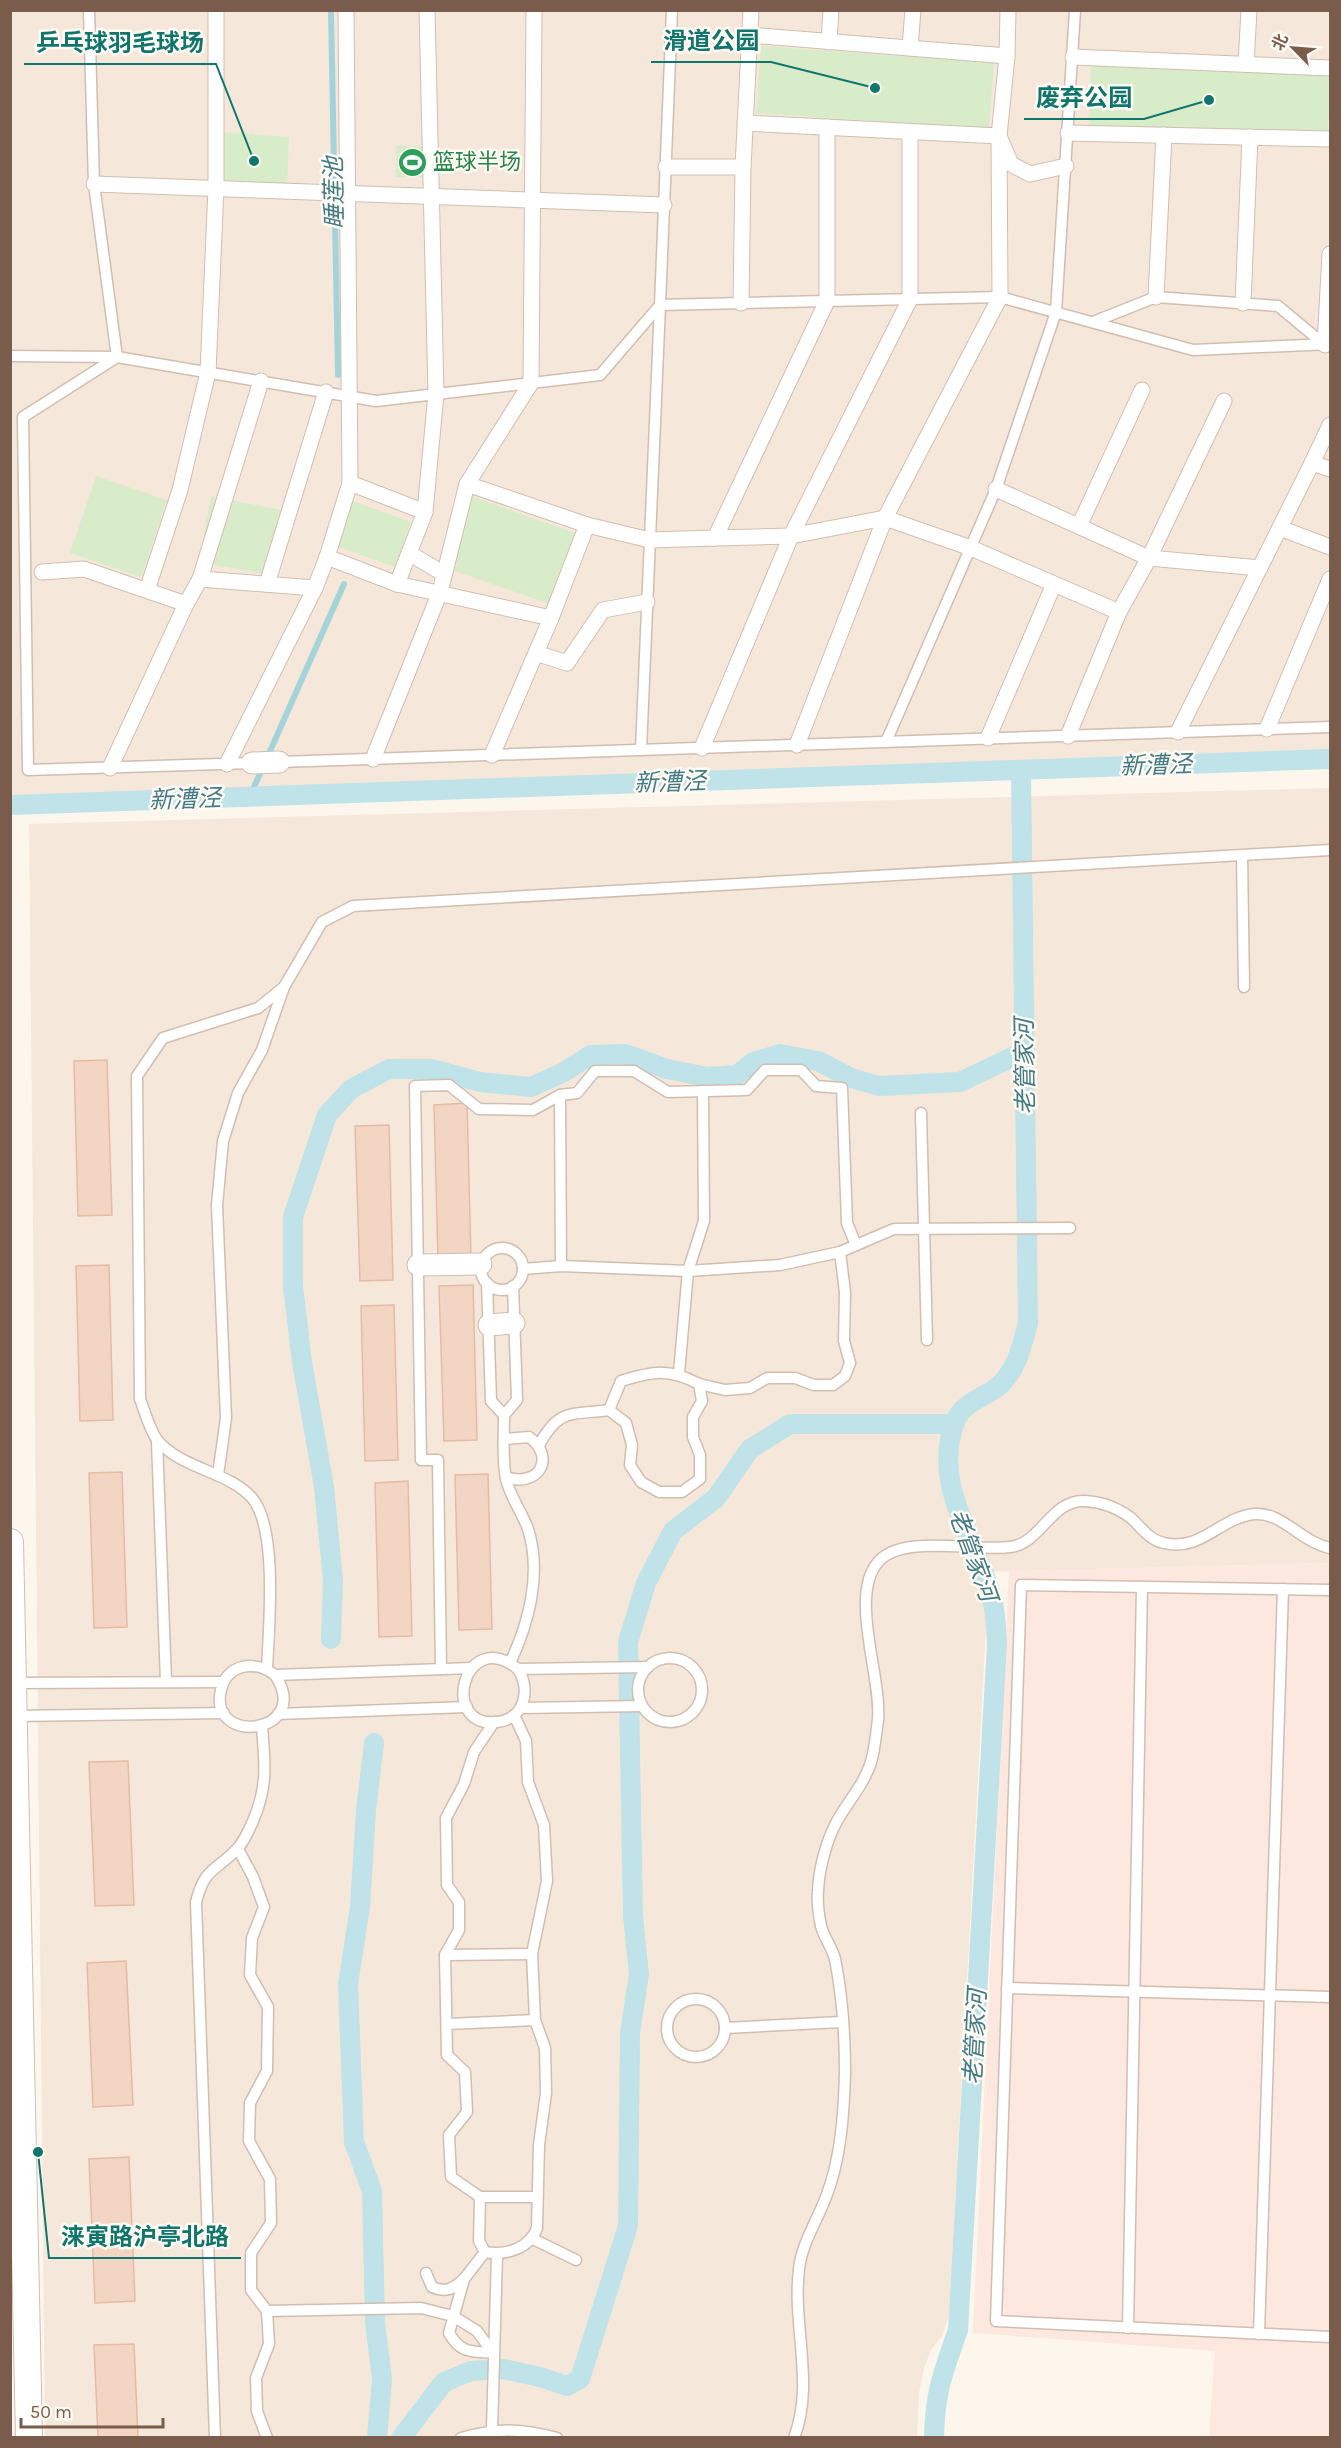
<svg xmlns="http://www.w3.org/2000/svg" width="1341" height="2448" viewBox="0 0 1341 2448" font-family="Karla,'Noto Sans SC',sans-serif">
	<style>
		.residential { fill: #f5e8da }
		.commercial { fill: #fde8e0 }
		.green { fill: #d8ecc9 }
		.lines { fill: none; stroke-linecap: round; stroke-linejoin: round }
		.stream { stroke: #a5d3da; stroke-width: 6 }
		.canal { stroke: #bfe3e8; stroke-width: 20 }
		.building { fill: #f3d5c3; stroke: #e6bba3; stroke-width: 1.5 }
		.service-casing { stroke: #d1beb0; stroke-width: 13 }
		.pedestrian-casing { stroke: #d1beb0; stroke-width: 17 }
		.minor-casing { stroke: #d1beb0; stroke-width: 23 }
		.tertiary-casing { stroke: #d1beb0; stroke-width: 28 }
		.service { stroke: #fff; stroke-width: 10 }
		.pedestrian { stroke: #fff; stroke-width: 15 }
		.minor { stroke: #fff; stroke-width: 21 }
		.tertiary { stroke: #fff; stroke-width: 26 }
		.labels { text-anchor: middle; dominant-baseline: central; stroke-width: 5; stroke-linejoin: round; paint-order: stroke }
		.leisure-label { font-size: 22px; fill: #27864d; stroke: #fffaf3; text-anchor: start }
		.water-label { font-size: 24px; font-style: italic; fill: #437c86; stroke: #fffaf3 }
		.leader { fill: none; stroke: #0f766e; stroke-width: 2 }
		.callout-dot { fill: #0f766e; stroke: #fffaf3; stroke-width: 2 }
		.callout-label { font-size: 24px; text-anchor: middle; font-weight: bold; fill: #0f766e; stroke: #fffaf3; stroke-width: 5; stroke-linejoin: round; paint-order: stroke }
	</style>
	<rect width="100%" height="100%" fill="#fdf6ec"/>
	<g class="residential">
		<path d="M10,11h1320v741l-1319,45z"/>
		<path d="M1330,788v775l-341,9 -40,744 -7,20 -11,14 -7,18 -5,25 -2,44h-872l-16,-1613z"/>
	</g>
	<path class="commercial" d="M1330,1563v874h-121l6,-86 -242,-18 36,-762z"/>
	<g class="green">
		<path d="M761,46l233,17 -5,66 -233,-16z"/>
		<path d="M1091,65l239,9 -2,61 -239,-10z"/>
		<path d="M221,132l68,5 -2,51 -67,-3z"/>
		<path d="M396,145l30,2 2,30h-32z"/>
		<path d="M96,476l71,24 -26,77 -71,-24z"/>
		<path d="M465,494l110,39 -25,71 -110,-38z"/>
		<path d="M211,496l70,14 -12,65 -70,-13z"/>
		<path d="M347,499l64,23 -16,45 -65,-23z"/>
	</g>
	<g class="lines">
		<g class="stream">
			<path d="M331,10l7,365"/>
			<path d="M267,758l77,-174"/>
			<path d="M250,796l13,-29"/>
		</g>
		<g class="canal">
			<path d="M10,805l1320,-46"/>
			<path d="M331,1639l2,-59 -9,-93 -22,-125 -9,-76v-69l34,-102 24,-26 38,-20h42l49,13 51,5 33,-15 27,-17 34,-1 42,15 40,8 30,-2 16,-13 27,-8 38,7 33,17 28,8 81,-4 65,-31"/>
			<path d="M374,1743l-8,67 -6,97 -12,77 6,158 18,49 3,131 7,57 -5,59"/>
			<path d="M401,2438l43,-56 27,-11 32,-2 37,8 27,9 13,-7 48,-153 2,-193 9,-59 -6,-58 -5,-274 18,-59 27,-52 43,-33 34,-49 40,-25h164"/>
			<path d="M934,2438c1,-47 9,-65 24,-108l39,-686c-1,-13 -1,-27 -4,-41 -13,-60 -63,-116 -38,-181 7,-19 26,-23 41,-34 20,-15 26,-42 32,-65l-7,-553"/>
		</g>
	</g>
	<g class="building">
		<path d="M107,1060l5,155 -34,1 -4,-155z"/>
		<path d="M467,1103l4,155 -33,1 -4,-154z"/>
		<path d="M389,1125l4,155 -33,1 -5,-155z"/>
		<path d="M109,1265l4,155 -33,1 -4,-155z"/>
		<path d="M473,1285l4,155 -33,1 -5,-155z"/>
		<path d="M394,1305l4,155 -33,1 -4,-155z"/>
		<path d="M122,1472l5,155 -33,1 -5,-155z"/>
		<path d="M488,1474l4,155 -33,1 -4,-155z"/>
		<path d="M408,1481l4,155 -33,1 -4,-154z"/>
		<path d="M128,1761l6,144 -39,1 -6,-144z"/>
		<path d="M126,1961l7,144 -40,2 -6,-144z"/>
		<path d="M129,2157l6,144 -40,2 -6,-144z"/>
		<path d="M134,2344l4,94h-40l-4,-93z"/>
	</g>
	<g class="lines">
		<defs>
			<g id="service">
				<path d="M89,10l5,174 23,173 -94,60 5,353 224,-7"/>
				<path d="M672,10l-12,295 340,-8 193,53 137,-6"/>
				<path d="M1093,322l63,-25 122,9 47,39"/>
				<path d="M10,356l107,1 259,44 224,-26 60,-70"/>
				<path d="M886,742l110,-253 60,-177 19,-302"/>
				<path d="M641,750l19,-445"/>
				<path d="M279,762l1051,-35"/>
				<path d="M1242,856l2,131"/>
				<path d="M560,1095l1,171"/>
				<path d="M921,1113l6,227"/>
				<circle cx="502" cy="1269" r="21"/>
				<path d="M523,1269l38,-3 127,5 92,-6 60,-13 54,-23 176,-1"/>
				<path d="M487,1283l4,118 13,14"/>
				<path d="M679,1373l9,-102 16,-50 -1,-130"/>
				<path d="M699,1384l26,6 25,-2 17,-10h28l19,7h19l12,-9 5,-13 -6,-22 1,-49 -5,-40"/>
				<path d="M504,1439l25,-2c28,21 9,51 -23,40"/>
				<path d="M157,1441l9,241"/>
				<path d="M539,1445c20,-37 32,-30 70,-35l17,13 6,22 -2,20 11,17 18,10h23l18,-13v-24l-7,-18v-20l9,-16 -3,-17c-30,-16 -46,-13 -78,-3l-12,29"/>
				<path d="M218,1475l8,-57 -9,-213 6,-64 15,-48 24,-43 22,-63"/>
				<path d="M1330,1590l-309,-5 -25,736 334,16"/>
				<circle cx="670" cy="1690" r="32"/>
				<path d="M510,1663c19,-40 32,-90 18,-134 -6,-17 -17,-30 -22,-50 -4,-20 -2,-43 -2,-64l13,-15 -4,-114"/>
				<path d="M267,1669c2,-41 11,-141 -15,-171 -22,-26 -70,-29 -94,-57 -8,-10 -13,-29 -18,-42l-3,-323 26,-38 95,-30 26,-21 38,-65 31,-16 977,-56"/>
				<path d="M441,1669l-3,-209h-17l-6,-374 34,-1 30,24 54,1 27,-15 17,-2 18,-22h39l34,21 79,-2 18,-20h36l15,16 26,2 5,135 9,22"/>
				<path d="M518,1669c13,21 7,50 -21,53 -58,7 -34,-97 21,-53l130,-2"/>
				<path d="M275,1675c39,59 -68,72 -54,15 6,-27 35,-30 54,-15l197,-7"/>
				<path d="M14,1683l209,-1"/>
				<path d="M521,1708l121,-2"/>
				<path d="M278,1714l189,-7"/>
				<path d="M15,1716l209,-3"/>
				<path d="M494,1722l-20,30 -10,32 -18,34 1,67 12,17v28l-14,25 2,100 18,17 2,40 -18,23 2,42 29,20 -1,44 6,11c21,4 45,-4 52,-24l2,-83 7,-52 -1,-45 -10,-28 -3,-66 15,-73 -3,-56 -16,-43 -2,-41 -12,-26"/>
				<path d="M238,1849l15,28 11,30 -12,31 -2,37 18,32 -1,64 -17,32 -1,38 21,38 1,44 -20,30v37l16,21 2,33 -13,34 1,33 10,27"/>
				<path d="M445,1955l87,-1"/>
				<path d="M1007,1988l323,9"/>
				<circle cx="696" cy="2028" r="29"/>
				<path d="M447,2024l88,-4"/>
				<path d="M725,2028l116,-6"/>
				<path d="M480,2197h56"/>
				<path d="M533,2239l43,21"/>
				<path d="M485,2252l-21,27 -15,54c12,21 22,18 44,20"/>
				<path d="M426,2273l6,14c14,6 21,2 32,-8"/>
				<path d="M267,2311l154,-3 32,8 24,15 16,22"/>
				<path d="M1128,2328l14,-741"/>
				<path d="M1259,2334l24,-745"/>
				<path d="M492,2430l5,-176"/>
				<path d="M215,2438l-19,-536c9,-35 19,-30 41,-53 7,-7 12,-19 16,-28 15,-35 12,-57 9,-94"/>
				<path d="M461,2438c36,-10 59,-10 96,0"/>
				<path d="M794,2438c21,-54 -2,-113 5,-169 3,-26 18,-48 27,-72 15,-38 18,-85 19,-125 0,-36 -3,-78 -10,-113 -3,-12 -11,-21 -14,-33 -2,-10 -4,-25 -3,-35 1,-22 8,-49 18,-68 11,-21 28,-38 35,-61 4,-13 5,-29 7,-42 4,-43 -30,-126 1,-159 24,-27 96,-9 131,-14 31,-3 41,-48 75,-46 17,1 33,7 46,17 11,10 18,22 33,25 38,9 56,-26 91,-29 27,-2 46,28 75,34"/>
			</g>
			<g id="pedestrian">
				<path d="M346,10l4,473 75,29 11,-118 -9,-384"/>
				<path d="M534,10l-3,373 -64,101 120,41"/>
				<path d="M749,35l258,21 1,-46"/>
				<path d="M829,42l2,-32"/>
				<path d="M910,48l3,-38"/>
				<path d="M1073,57l257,11"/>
				<path d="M1246,64l3,-54"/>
				<path d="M745,123l254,13 12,28 19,10 36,-8"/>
				<path d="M1068,133l262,6"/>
				<path d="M666,167h77l-2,136"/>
				<path d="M743,167l8,-157"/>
				<path d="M94,184l570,21"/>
				<path d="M1156,297l8,-162"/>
				<path d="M1243,303l7,-166"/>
				<path d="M1325,345l5,-91"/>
				<path d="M1330,425l-18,38 18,6"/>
				<path d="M996,489l153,69 75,-157"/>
				<path d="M1079,526l63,-136"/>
				<path d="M1280,528l50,19"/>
				<path d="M715,538l112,-237v-174"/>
				<path d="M409,553l35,21"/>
				<path d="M327,557l23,-74"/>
				<path d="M42,572l42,-3 102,35 14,-25 115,9 12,-31 70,27 154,34 36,-93 63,15 65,-2 76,-2 94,-18 86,30 148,64 30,-54 111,10"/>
				<path d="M200,579l61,-198"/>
				<path d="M267,584l59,-192"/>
				<path d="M397,584l28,-72"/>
				<path d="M147,590l33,-100 28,-118 8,-184v-178"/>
				<path d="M536,653l31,10 36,-53 44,-8"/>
				<path d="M1267,729l63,-150"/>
				<path d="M1178,732l134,-269"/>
				<path d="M1068,736l51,-124"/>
				<path d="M988,738l66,-154"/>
				<path d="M797,745l88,-227 115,-221 -1,-161 8,-80"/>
				<path d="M702,748l89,-212 119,-237v-167"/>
				<path d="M492,755l59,-137"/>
				<path d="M373,759l67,-167 27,-108"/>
				<path d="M227,764l88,-176"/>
				<path d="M110,768l76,-164"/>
			</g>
			<g id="minor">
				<path d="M252,763l27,-1"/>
				<path d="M418,1265l63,-1"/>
				<path d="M489,1325l25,-2"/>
			</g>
			<path id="tertiary" d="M10,1542l19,896"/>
		</defs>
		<use href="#service" class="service-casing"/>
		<use href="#pedestrian" class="pedestrian-casing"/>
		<use href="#minor" class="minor-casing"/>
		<use href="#tertiary" class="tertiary-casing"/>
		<use href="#service" class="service"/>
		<use href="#pedestrian" class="pedestrian"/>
		<use href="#minor" class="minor"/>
		<use href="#tertiary" class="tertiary"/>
	</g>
	<defs>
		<symbol id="stadium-disc" viewBox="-11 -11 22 22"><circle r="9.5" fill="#2e9e5b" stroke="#fffaf3"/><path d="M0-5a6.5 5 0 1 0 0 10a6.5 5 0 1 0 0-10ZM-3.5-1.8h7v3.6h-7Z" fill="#fff"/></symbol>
	</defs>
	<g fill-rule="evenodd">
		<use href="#stadium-disc" x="396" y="146" width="33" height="33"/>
	</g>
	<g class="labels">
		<g class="leisure-label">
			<text x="433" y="162">篮球半场</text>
		</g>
		<g class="water-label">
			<text transform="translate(334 193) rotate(-91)">睡莲池</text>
			<text transform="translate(1156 765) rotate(-2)">新漕泾</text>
			<text transform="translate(670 782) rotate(-2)">新漕泾</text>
			<text transform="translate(185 799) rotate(-2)">新漕泾</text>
			<text transform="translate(1025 1067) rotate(-91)">老管家河</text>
			<text transform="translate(973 1555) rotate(70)">老管家河</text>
			<text transform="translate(975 2037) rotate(-87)">老管家河</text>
		</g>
	</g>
	<path class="leader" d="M875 88L771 62H651M254 161L216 64H24M1209 100L1144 119H1024M38 2152L49 2258H241"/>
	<g class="callout-dot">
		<circle cx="875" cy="88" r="6"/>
		<circle cx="254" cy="161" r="6"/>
		<circle cx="1209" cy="100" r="6"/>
		<circle cx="38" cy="2152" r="6"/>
	</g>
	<g class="callout-label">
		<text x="711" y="49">滑道公园</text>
		<text x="120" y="51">乒乓球羽毛球场</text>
		<text x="1084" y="106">废弃公园</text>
		<text x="145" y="2245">涞寅路沪亭北路</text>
	</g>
	<rect width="1341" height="2448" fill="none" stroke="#7a5c4d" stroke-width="24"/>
	<g transform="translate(1293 48) rotate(295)" stroke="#fffaf3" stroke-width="4.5" paint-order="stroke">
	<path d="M0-4.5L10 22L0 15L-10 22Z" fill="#7a5c4d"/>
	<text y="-9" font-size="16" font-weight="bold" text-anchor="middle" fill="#7a5c4d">北</text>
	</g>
	<path d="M21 2418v9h142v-9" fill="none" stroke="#7a5c4d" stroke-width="3"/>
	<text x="30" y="2418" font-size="18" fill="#7a5c4d" stroke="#fffaf3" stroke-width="4.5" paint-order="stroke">50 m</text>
</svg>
